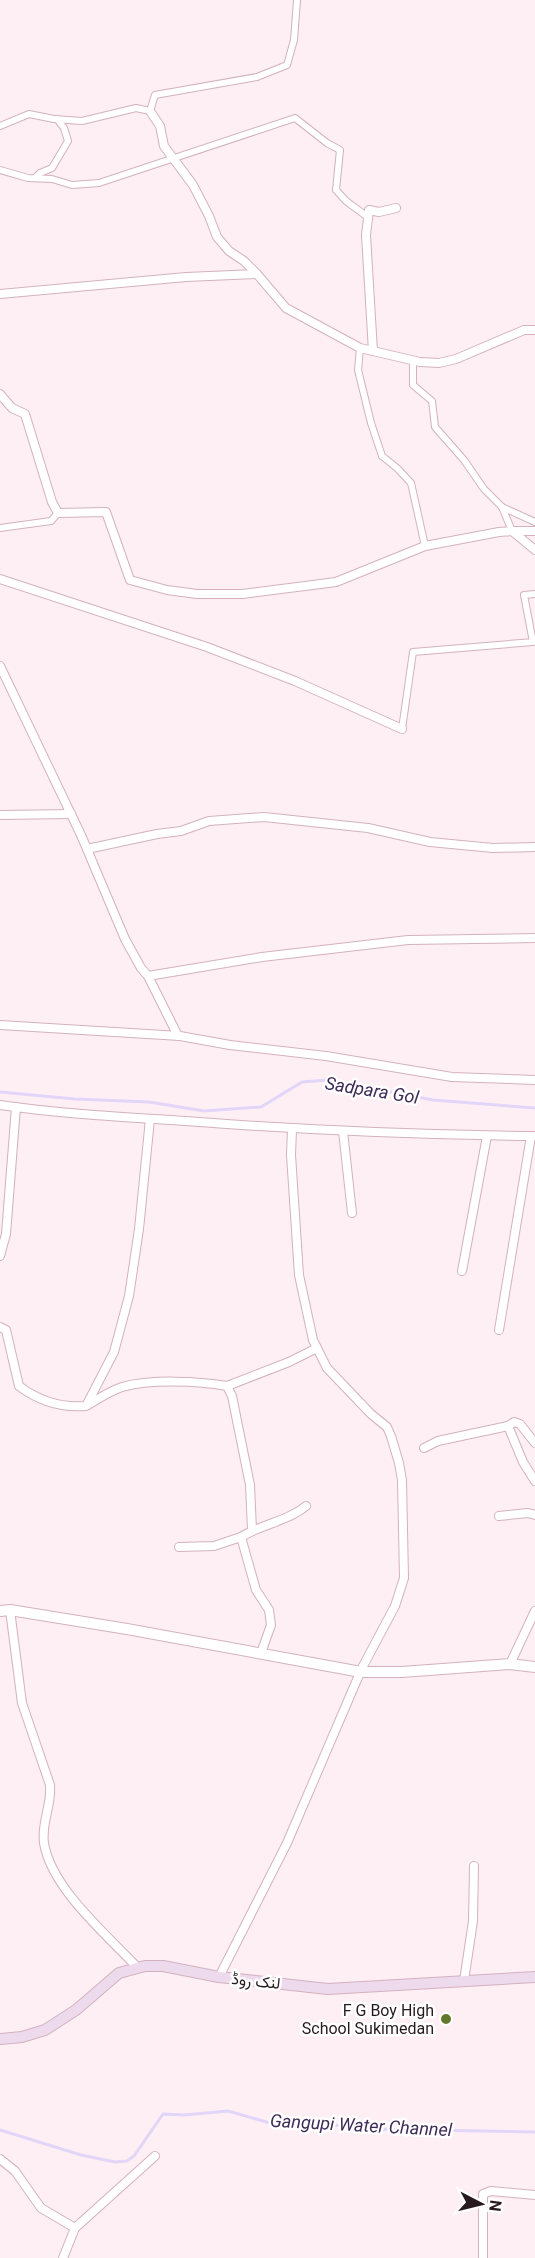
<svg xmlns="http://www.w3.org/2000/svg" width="535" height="2258" viewBox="0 0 535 2258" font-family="Roboto,Vazirmatn,sans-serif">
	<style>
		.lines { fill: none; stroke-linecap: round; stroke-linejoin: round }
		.stream { stroke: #e1d5f8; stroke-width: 3 }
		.pedestrian-casing { stroke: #d4b1be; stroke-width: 8 }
		.minor-casing { stroke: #d4b1be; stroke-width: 10 }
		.tertiary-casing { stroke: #d4b1be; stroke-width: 12 }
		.secondary-casing { stroke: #d4b1be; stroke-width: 12 }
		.pedestrian { stroke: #fff; stroke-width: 6 }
		.minor { stroke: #fff; stroke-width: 8 }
		.tertiary { stroke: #fff; stroke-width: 10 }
		.secondary { stroke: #eddaed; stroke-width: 10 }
		.poi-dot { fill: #62792a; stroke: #fff; stroke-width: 2 }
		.labels { text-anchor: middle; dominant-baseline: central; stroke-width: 5; stroke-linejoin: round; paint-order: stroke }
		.street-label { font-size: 16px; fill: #271a1f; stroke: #fff }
		.poi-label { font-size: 16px; fill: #271a1f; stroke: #fff; text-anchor: end }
		.water-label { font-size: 18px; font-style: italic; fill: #3d2b58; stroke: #fff }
	</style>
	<rect width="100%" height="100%" fill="#feeff5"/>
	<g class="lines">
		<g class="stream">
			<path d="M0,1092l75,7 74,3 55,9 57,-4 41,-25 25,-2 106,20 102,8"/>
			<path d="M0,2130l81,25 34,7 12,-1 7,-5 29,-42 21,1 44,-4 49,14 40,-2 50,6 168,3"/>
		</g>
		<defs>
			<g id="pedestrian">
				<path d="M0,126l29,-12 25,5 28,2 54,-13 14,3 5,-16 102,-18 30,-12 7,-25 3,-40"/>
				<path d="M0,170l28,8 24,1 20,6 27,-2 196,-65 32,25 13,7 -4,40 10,11 19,14"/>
				<path d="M35,178l5,-5 12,-5 16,-27 -4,-13 -7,-9"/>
				<path d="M360,348l-2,22 13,53 11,33 15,12 14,15 14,63"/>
				<path d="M413,360v25l19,16 3,26 29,33 20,29 18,18 33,15"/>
				<path d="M502,507l10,24"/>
				<path d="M0,528l51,-7 7,-8"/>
				<path d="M402,729l11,-77 120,-10 -9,-47 11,-1"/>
			</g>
			<g id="minor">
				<path d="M150,111l10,15 4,20 29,39 16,31 8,21 12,14 15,10 13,13 29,34 74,40 60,14 19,1 17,-4 68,-29h11"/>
				<path d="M0,294l186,-17 71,-3"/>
				<path d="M373,351l-7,-116 3,-25 10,2 17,-4"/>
				<path d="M0,394l12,14 13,6 27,88 6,11 48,-1 24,68 37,10 30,4h45l94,-12 89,-36 74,-14 13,-1 23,19"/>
				<path d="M512,531h23"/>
				<path d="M0,579l207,68 88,34 107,48"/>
				<path d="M0,666l81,169 44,104 16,29 7,8 114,-19 146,-17 127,-2"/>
				<path d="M0,815l71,-1"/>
				<path d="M87,849l70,-15 24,-3 28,-10 55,-4 104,11 62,14 63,6 42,-1"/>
				<path d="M148,976l30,60"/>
				<path d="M0,1025l180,11 50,9 96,11 126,21 83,3"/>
				<path d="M0,1105c61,9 124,12 186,16 116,9 232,14 349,15"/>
				<path d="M343,1131l9,82"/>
				<path d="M0,1256l6,-22 10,-127"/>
				<path d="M462,1271l25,-135"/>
				<path d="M0,1327l6,3 13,56c20,15 43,22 67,20l28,-54 15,-56 10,-67 11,-110"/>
				<path d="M499,1330l32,-194"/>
				<path d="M88,1405c11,-7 22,-14 34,-18 28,-8 76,-6 105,-1"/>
				<path d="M535,1443l-15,-19 -6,-2 -6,4 15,36 12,19"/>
				<path d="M424,1448l14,-7 70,-15"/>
				<path d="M499,1516l29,-3 7,2"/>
				<path d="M252,1530l-2,-45 -18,-89 -5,-10 62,-24 28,-14"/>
				<path d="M179,1547l35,-1 27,-9"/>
				<path d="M10,1610l12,93 28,82c2,20 -9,38 -6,58 7,45 63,92 93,124"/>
				<path d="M261,1653l10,-28 -2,-15 -13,-20 -15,-53c21,-13 47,-16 65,-31"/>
				<path d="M510,1664l25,-53"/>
				<path d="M219,1977l68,-134 75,-175 33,-62 9,-28 -2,-98 -3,-17 -8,-27 -4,-9 -16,-13 -44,-46 -14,-28 -14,-65 -8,-120 1,-26"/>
				<path d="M464,1981l9,-60 1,-55"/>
				<path d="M0,2159l15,12 26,37 34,20"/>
				<path d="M63,2258l12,-30 80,-72"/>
				<path d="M483,2258v-64l8,-3 44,4"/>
			</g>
			<path id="tertiary" d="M0,1611l10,-1 117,19 234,43h41l108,-8 25,3"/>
			<path id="secondary" d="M0,2039l22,-2 23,-7 31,-20 43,-37 26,-7h18l56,11 109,12 207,-12"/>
		</defs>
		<use href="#pedestrian" class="pedestrian-casing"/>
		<use href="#minor" class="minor-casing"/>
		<use href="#tertiary" class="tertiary-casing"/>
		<use href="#secondary" class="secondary-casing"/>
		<use href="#pedestrian" class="pedestrian"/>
		<use href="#minor" class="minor"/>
		<use href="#tertiary" class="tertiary"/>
		<use href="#secondary" class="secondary"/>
	</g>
	<circle class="poi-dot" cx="446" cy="2019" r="6"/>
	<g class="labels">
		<g class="street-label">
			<text transform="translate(256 1981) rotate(6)">لنک روڈ</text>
		</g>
		<g class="poi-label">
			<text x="434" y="2010">F G Boy High<tspan x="434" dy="18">School Sukimedan</tspan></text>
		</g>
		<g class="water-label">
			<text transform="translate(372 1090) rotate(9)">Sadpara Gol</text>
			<text transform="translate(361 2125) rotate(3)">Gangupi Water Channel</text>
		</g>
	</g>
	<g transform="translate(481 2204) rotate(97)" stroke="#ffffff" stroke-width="4.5" paint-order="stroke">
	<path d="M0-4.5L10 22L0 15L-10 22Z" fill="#271a1f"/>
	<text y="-9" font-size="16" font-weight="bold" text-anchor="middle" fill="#271a1f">N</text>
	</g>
</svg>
